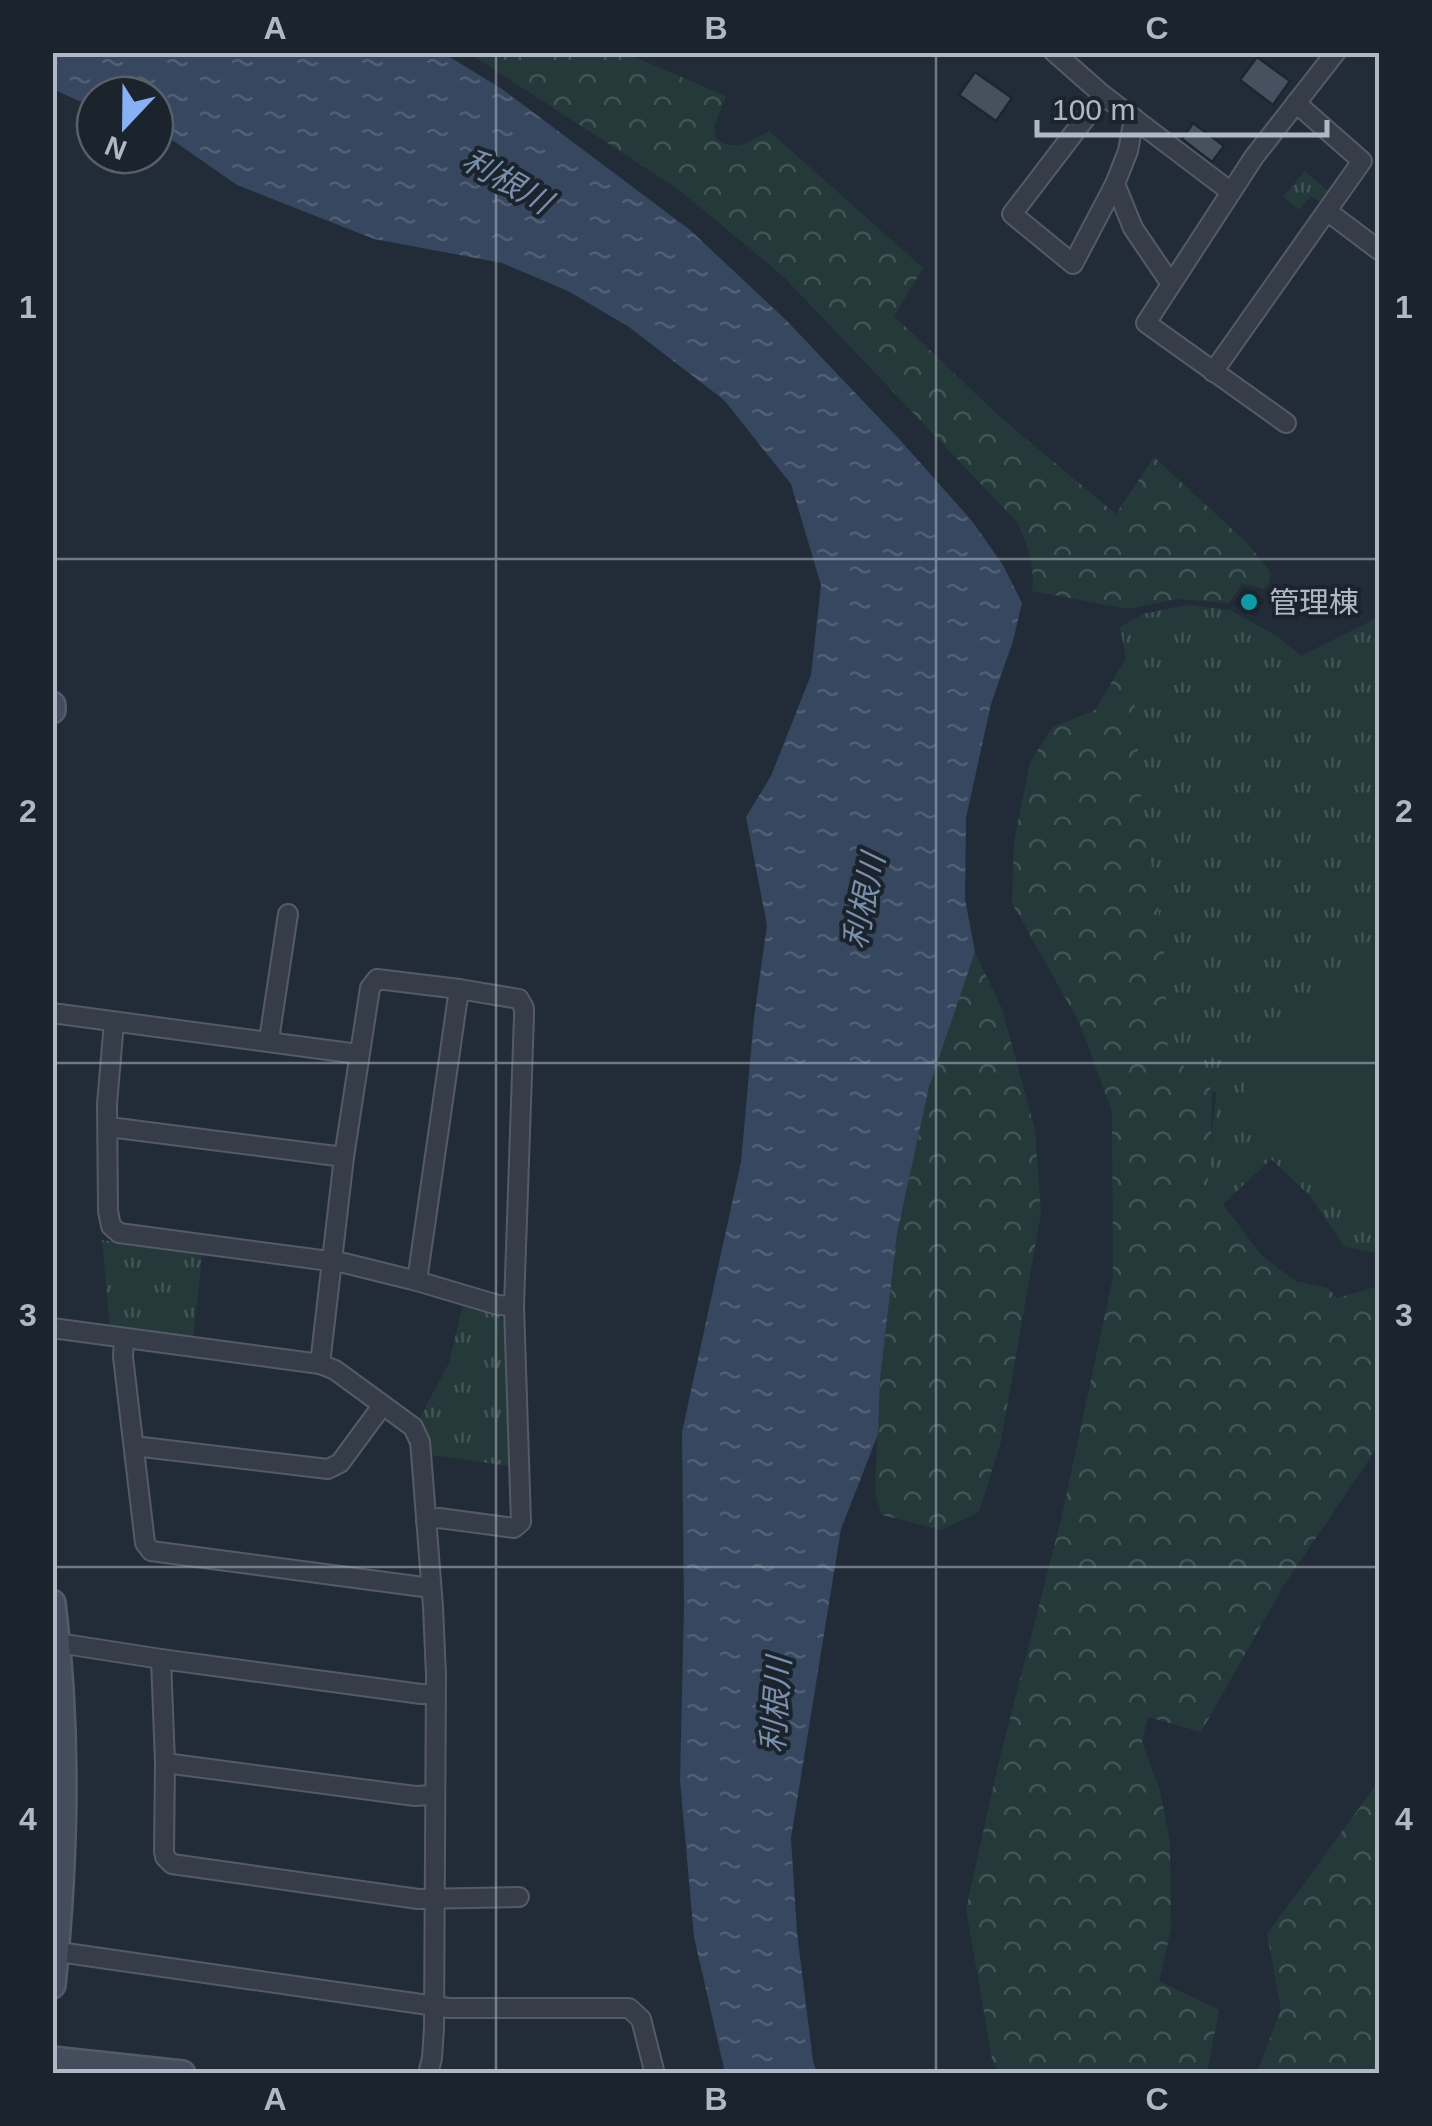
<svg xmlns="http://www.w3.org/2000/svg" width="1432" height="2126" viewBox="0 0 1432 2126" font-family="Helvetica,'Noto Sans JP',sans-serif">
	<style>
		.forest { fill: url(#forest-crowns) }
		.park { fill: url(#park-tufts) }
		.pitch { fill: #25393a }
		.water { fill: url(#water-ripples) }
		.building { fill: #465160; stroke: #1d252f; stroke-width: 2.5 }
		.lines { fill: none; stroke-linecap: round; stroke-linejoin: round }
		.street-casing { stroke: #545b66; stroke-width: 22 }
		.secondary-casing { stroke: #545b66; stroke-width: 30 }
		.street { stroke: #363d49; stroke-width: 18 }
		.secondary { stroke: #444d5b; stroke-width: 25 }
		.grid { fill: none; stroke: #b1b8c5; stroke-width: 2.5; stroke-opacity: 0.55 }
		.culture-dot { fill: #0f9aa8; stroke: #1b232d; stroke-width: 4 }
		.labels { text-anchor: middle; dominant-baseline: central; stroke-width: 8; stroke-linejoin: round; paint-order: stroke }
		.poi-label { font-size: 30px; fill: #b1b8c5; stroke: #1b232d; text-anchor: start }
		.water-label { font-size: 32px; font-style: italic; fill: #7a8fac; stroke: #1b232d }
		.neatline { fill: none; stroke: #b1b8c5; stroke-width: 4 }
		.grid-label { font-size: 32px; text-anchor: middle; font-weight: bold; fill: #b1b8c5 }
	</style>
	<defs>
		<pattern id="forest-crowns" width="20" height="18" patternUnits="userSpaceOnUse" patternTransform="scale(2.5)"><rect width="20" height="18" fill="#25393a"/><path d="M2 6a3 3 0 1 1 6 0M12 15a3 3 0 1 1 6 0" fill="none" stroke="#425455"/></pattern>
		<pattern id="park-tufts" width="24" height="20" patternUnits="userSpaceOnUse" patternTransform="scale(2.5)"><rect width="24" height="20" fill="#25393a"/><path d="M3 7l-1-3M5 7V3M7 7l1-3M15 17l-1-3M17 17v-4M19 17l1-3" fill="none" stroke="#425455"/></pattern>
		<pattern id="water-ripples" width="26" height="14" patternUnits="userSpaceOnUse" patternTransform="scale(2.5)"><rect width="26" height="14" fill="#36475f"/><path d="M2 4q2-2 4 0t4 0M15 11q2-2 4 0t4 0" fill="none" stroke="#515f74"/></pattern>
	</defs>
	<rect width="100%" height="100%" fill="#222c38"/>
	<g class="forest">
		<path d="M469,53h156l101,43 -12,31 2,12c20,14 34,2 53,-8l154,137 -29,48 106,101 116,97 38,-57 93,86 24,30 -2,9 -5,7 -22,-5 -13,19 -52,-4 -49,10 -96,-18c3,-27 -4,-45 -15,-69l-234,-246 -105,-87z"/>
		<path d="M1126,658l87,413 -3,116 52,69 33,25 33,7 9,10 42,-12v159l-95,140 -83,147 -53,-15 -6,25 18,49 10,50 1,88 -12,52 60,29 -12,63h-208l-7,-14 -26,-150 33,-148 62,-241 52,-243 -1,-165 -32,-88 -68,-121 2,-62 16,-79 23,-35 42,-17z"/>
		<path d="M975,952l27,57 33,121 6,83 -40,228 -22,71 -38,18 -59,-15 -7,-22 5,-114 17,-145 32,-147z"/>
		<path d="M1379,1781v292h-122l24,-64 -14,-75z"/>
	</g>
	<g class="park">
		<path d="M1305,171l24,21 -8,10 -10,-6 -12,14 -16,-13z"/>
		<path d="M1186,605l44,5 47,26 24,20 78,-39v636l-34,-6 -36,-52 -38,-36 -50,47 -14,-16 9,-97 -48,-40 -4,-106 -25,-164 -2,-65 -17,-91 23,-13z"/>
		<path d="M102,1240l100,15 -9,84 -83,-11z"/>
		<path d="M463,1304l33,9 8,8 5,145 -78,-11c-1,-15 -1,-24 -13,-34l31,-58z"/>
	</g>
	<path class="pitch" d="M1379,945v264c-60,-11 -122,-57 -134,-121 -2,-10 -3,-21 -4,-32z"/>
	<path class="water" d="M53,52l390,1 59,36 188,141 96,90 114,120 72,81 31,44 19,38 -9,38 -22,63 -25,114 -1,81 10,53 -46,135 -32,147 -17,145 -2,55 -37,95 -50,309 6,95 16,128 4,12h-92l-31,-136 -14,-157 4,-174 -2,-174 59,-270 13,-144 13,-93 -21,-108 25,-41 40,-101 10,-90 -30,-101 -67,-84 -95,-73 -61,-36 -66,-28 -128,-24 -137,-54 -82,-57v-33h-60v10l-16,-4 -26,-12z"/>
	<g class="building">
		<path d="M1257,57l33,24 -17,24 -33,-25z"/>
		<path d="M975,72l37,26 -16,23 -37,-26z"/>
		<path d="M1193,123l31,23 -12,16 -30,-23z"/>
		<path d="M1244,589l19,11 -8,15 -20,-11z"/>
	</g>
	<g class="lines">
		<defs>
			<g id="street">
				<path d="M1054,52l49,43 128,97"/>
				<path d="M1103,95l-91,119 61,50 42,-80 13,-33 6,-33"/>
				<path d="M1115,184l18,44 38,56"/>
				<path d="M1327,211l53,40"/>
				<path d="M1213,372l149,-211 -66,-58"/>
				<path d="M1286,423l-140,-100 108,-166 82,-105"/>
				<path d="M52,1013l306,41"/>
				<path d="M114,1022l-7,82 1,107 3,15 8,7 225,30 73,18 81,24 16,1"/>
				<path d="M269,1040l19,-126"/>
				<path d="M109,1127l235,30"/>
				<path d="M417,1281l42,-292"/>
				<path d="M52,1328l268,36 15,6 78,57 7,15 1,11 12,154 3,68 -2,353 -2,30 -4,16"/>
				<path d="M124,1338l-1,19 22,186 6,8 280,37"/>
				<path d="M320,1364l24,-207 26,-169 7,-9 82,10 60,10 5,9v8l-10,290 7,216 -7,6 -75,-10 -13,2"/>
				<path d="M134,1446l194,23 12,-6 42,-57"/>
				<path d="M52,1642l109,17 260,35h14"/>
				<path d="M161,1659l4,104 -1,88 1,6 7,7 246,35 101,-2"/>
				<path d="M165,1763l250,33 19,-1"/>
				<path d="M52,1951l397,57h180l12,11 14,55"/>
			</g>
			<g id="secondary">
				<path d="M52,705v5"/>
				<path d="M52,1603c16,126 13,255 0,382"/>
				<path d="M52,2060l130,14"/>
			</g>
		</defs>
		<use href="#street" class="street-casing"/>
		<use href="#secondary" class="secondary-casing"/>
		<use href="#street" class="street"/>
		<use href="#secondary" class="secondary"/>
	</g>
	<path class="grid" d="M496,52v2022M936,52v2022M52,559h1328M52,1063h1328M52,1567h1328"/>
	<circle class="culture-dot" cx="1249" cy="602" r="10"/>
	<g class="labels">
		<g class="poi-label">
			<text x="1269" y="602">管理棟</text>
		</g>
		<g class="water-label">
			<text transform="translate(507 181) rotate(30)">利根川</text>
			<text transform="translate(864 901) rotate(-78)">利根川</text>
			<text transform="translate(776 1705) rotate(-86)">利根川</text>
		</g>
	</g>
	<rect width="1432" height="2126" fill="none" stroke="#1b232d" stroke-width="110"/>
	<g transform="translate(125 125) rotate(202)"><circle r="48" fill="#1b232d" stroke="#575f6a" stroke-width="2.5"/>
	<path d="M0-8L18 38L0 25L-18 38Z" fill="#88b1f3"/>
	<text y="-15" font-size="28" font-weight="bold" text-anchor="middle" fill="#b1b8c5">N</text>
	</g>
	<path d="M1037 120v15h290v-15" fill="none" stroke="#b1b8c5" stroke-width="5"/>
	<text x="1052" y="120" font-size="30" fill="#b1b8c5" stroke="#1b232d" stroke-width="8" paint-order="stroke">100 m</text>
	<rect x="55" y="55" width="1322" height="2016" class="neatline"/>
	<g class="grid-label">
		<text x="275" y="39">A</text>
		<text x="716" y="39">B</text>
		<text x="1157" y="39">C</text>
		<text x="28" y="318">1</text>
		<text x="1404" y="318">1</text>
		<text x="28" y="822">2</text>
		<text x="1404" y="822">2</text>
		<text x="28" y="1326">3</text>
		<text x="1404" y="1326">3</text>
		<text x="28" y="1830">4</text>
		<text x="1404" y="1830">4</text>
		<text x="275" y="2110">A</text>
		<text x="716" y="2110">B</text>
		<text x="1157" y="2110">C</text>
	</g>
</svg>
